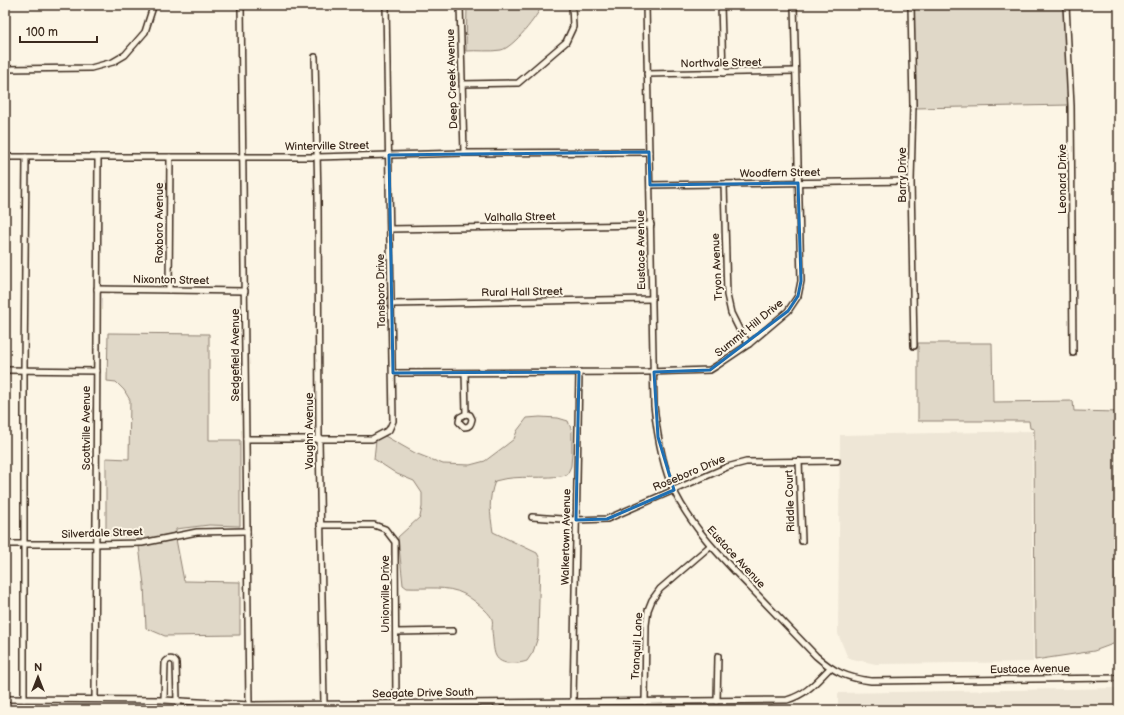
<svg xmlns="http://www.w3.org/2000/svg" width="1124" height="715" viewBox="0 0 1124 715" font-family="'Balsamiq Sans',sans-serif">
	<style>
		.built { fill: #eee6d6 }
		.green { fill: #e0d8c8; stroke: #8e8173 }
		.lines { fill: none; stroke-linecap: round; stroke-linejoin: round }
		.minor-casing { stroke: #3b2a1e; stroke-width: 8 }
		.minor { stroke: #fcf5e5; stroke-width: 5 }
		.marked { fill: none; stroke: #1f6fb2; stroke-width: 3; stroke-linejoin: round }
		.labels { text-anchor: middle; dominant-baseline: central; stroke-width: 4; stroke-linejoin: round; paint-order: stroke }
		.street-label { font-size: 11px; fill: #3b2a1e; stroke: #fcf5e5 }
	</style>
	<rect width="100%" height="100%" fill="#fcf5e5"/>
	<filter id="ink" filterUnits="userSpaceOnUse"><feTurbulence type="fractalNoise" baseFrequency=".025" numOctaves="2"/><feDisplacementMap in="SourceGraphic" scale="8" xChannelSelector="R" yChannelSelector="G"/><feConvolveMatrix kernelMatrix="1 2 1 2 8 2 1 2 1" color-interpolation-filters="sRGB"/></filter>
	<g filter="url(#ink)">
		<g class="built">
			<path d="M1032,431l1,231 -157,2 -28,-6 -10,-24 2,-199z"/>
			<path d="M1119,688v22h-281v-17z"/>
		</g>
		<g class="green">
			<path d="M467,5h75c-4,11 -29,43 -41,45 -11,2 -24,0 -35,1z"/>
			<path d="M913,5h150l6,100 -154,3z"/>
			<path d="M108,333l101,1v106h31v86l-31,-1 -33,4v4l-34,7h-4v-3l-32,-2v-77l23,1 1,-59 -6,-10 -8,-8 -9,-1z"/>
			<path d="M918,343h74l1,59 80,-1 1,10 45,1v94l-5,92 5,12v34h-6l-19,7 -59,9 -1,-231 -4,-1 -1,-7h-111z"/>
			<path d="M540,417l18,1 10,3 4,10v22l-1,13 -4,9c-23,5 -48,-1 -72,6 -7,19 -5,32 -2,51l44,21 3,6 -2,78 -5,15 -6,9c-9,3 -26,5 -31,-5 -3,-5 -3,-19 -4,-25 0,-4 1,-9 0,-12 -3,-8 -21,-21 -28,-25 -17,-9 -38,-5 -57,-6l-4,-3 -5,-48 22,-20 2,-10v-14l-8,-12 -17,-7 -23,-15 2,-19 9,-4 30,17 28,11 27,1 15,-4 20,-15 9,-7 3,-8 10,-13z"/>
			<path d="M176,539l8,42 56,1v53l-75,1 -19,-8 -2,-43 -5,-39z"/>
		</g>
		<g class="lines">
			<defs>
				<g id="minor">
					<path d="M241,5l8,700"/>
					<path d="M460,5l4,148"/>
					<path d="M646,5l8,401c3,27 8,60 20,85 19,38 46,65 75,95 22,23 45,47 67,70 18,16 31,22 55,25l248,-3"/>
					<path d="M721,5l2,68"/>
					<path d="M911,5l2,100 -2,76 3,165"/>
					<path d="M1066,5l5,101 2,247"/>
					<path d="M315,57l3,142 1,240 5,265"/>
					<path d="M5,69l86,-1 22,-6 12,-7 20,-23 7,-22v-5"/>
					<path d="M647,74l148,-3"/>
					<path d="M462,84l56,-1 48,-41 7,-15 -1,-22"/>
					<path d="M5,157h312l147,-4 185,-1"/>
					<path d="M724,184l3,111 4,18 10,20 8,11"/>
					<path d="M650,185l261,-4"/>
					<path d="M390,229l261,-4"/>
					<path d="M97,289l148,2"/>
					<path d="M169,290l1,-133"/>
					<path d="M392,304l260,-5"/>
					<path d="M5,370l92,1"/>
					<path d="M393,373l254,-1 63,-2 8,-5 31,-21 39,-33 10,-15 3,-15 -7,-276"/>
					<path d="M465,373l1,41 -6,3 -1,5 5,5c6,0 7,-3 8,-8l-2,-4 -4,-1"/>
					<path d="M246,439h126l17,-9 4,-9 -7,-416"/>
					<path d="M799,461l3,80"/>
					<path d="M532,517l44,3 31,-1 120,-52 19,-5 91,-1"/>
					<path d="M320,525h54l11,4 10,13 1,162"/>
					<path d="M5,544h90l47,-1 55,-11 50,-1"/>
					<path d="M396,632l57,-1"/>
					<path d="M5,699l159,1 85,5 538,-5c20,-6 28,-17 43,-32"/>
					<path d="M24,699v-329l2,-213"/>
					<path d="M95,699l3,-542"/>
					<path d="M164,700l1,-37c3,-5 8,-5 11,0l1,38"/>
					<path d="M573,701l6,-329"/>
					<path d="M717,701l1,-45"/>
					<path d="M645,702l1,-77 2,-15 4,-10 8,-11 50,-43"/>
					<path d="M497,703v7"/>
				</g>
			</defs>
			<use href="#minor" class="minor-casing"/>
			<use href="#minor" class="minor"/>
		</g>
	</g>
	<path class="marked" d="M649,152l1,33 148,-2 3,98 -3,15 -10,15 -78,59 -56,2 4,65 16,53 -67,29 -31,1 3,-148 -186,1 -4,-218z"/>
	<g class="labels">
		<g class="street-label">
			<text transform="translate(721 63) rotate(-1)">Northvale Street</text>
			<text transform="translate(452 79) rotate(-92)">Deep Creek Avenue</text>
			<text transform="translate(327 146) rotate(-1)">Winterville Street</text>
			<text transform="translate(780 173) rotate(-1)">Woodfern Street</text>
			<text transform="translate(902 175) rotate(-90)">Barry Drive</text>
			<text transform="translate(1062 179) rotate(-90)">Leonard Drive</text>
			<text transform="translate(520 217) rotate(-1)">Valhalla Street</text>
			<text transform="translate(159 223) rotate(-90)">Roxboro Avenue</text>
			<text transform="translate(641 250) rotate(-91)">Eustace Avenue</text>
			<text transform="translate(717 267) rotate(-93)">Tryon Avenue</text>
			<text transform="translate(171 280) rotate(1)">Nixonton Street</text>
			<text transform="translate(381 291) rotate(-91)">Tansboro Drive</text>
			<text transform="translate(522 292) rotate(-1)">Rural Hall Street</text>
			<text transform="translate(749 328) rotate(-39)">Summit Hill Drive</text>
			<text transform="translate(235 355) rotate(-90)">Sedgefield Avenue</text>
			<text transform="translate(86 428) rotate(-90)">Scottville Avenue</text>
			<text transform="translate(309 431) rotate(-90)">Vaughn Avenue</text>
			<text transform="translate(689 473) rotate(-23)">Roseboro Drive</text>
			<text transform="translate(790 501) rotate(-92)">Riddle Court</text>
			<text transform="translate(102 533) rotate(-2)">Silverdale Street</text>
			<text transform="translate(566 537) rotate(-89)">Walkertown Avenue</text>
			<text transform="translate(736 557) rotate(47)">Eustace Avenue</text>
			<text transform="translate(385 594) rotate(-90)">Unionville Drive</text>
			<text transform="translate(637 646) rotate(-87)">Tranquil Lane</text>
			<text transform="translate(1030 669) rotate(-1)">Eustace Avenue</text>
			<text transform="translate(423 693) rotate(-1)">Seagate Drive South</text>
		</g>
	</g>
	<rect width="1124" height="715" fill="none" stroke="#fcf5e5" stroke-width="20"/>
	<rect x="10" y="10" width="1104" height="695" fill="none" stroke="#3b2a1e" stroke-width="1.5" filter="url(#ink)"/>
	<g transform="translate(38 677)" stroke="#fcf5e5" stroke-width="3" paint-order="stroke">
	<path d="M0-3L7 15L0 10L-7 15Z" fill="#3b2a1e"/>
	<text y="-6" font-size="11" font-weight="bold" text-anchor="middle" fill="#3b2a1e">N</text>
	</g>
	<path d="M20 36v6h77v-6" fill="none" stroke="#3b2a1e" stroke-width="2"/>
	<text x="26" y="36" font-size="12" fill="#3b2a1e" stroke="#fcf5e5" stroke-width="3" paint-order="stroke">100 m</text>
</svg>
